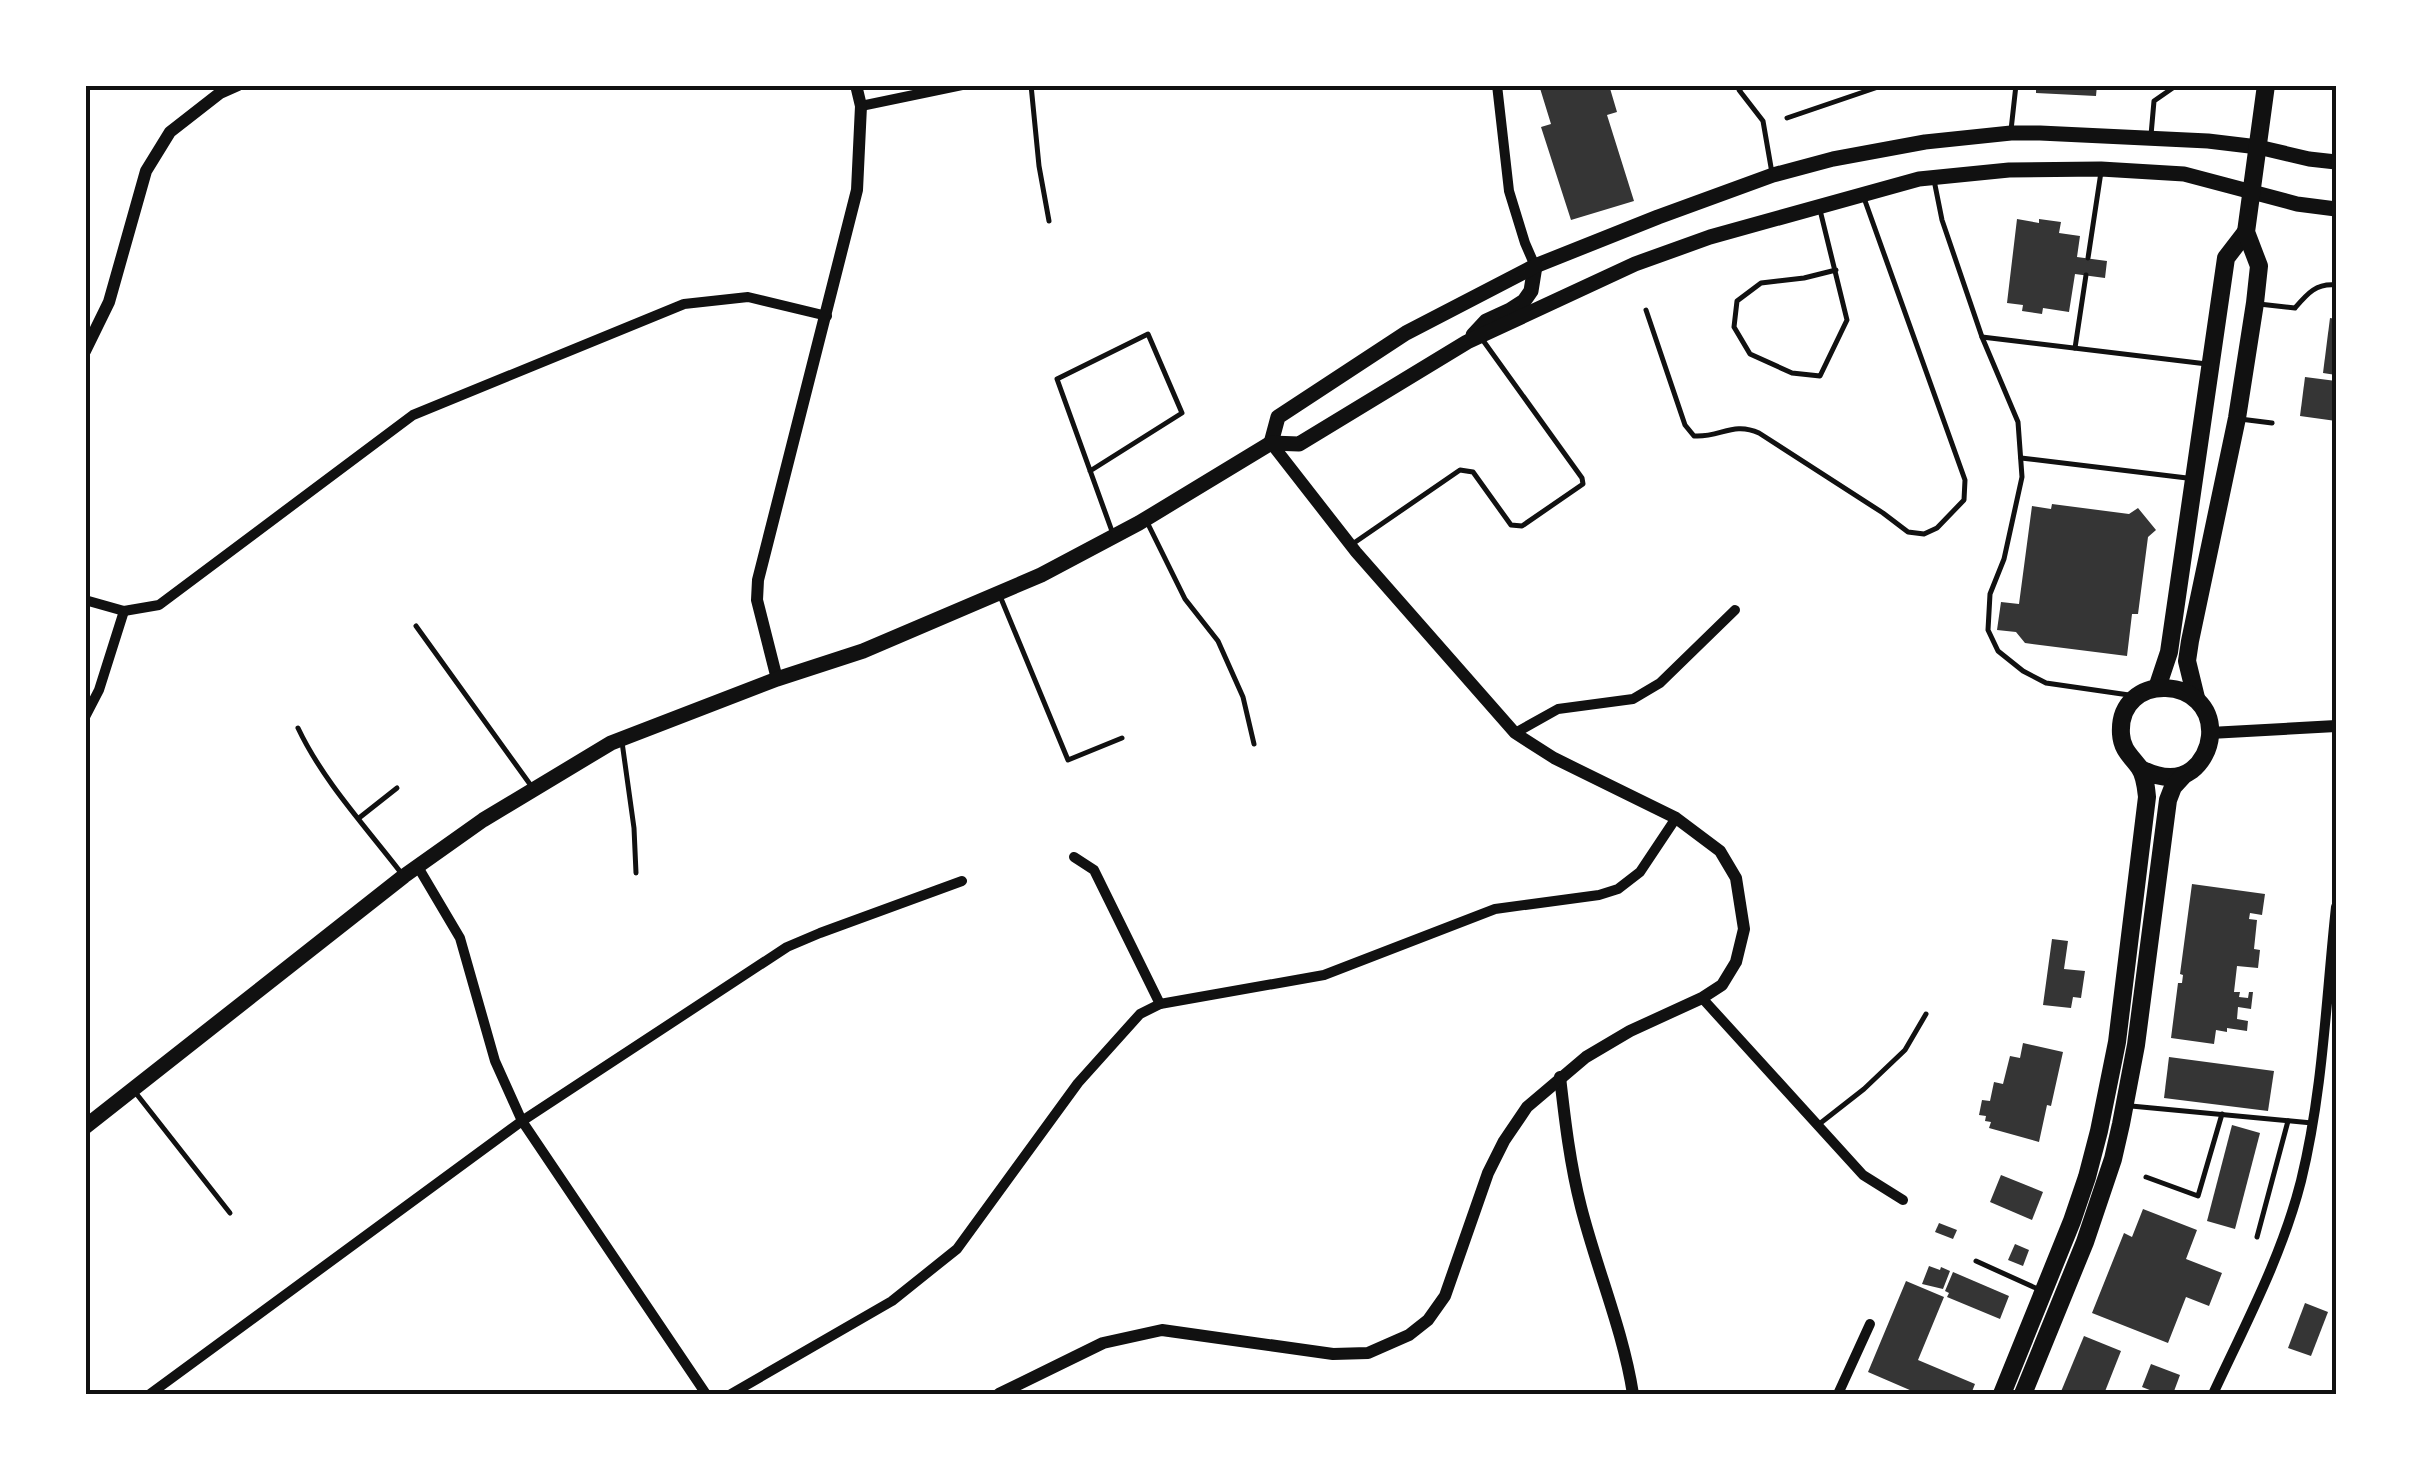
<svg xmlns="http://www.w3.org/2000/svg" width="2421" height="1479" viewBox="0 0 2421 1479" font-family="'DejaVu Sans',sans-serif">
	<style>
		.building { fill: #353535 }
		.lines { fill: none; stroke-linecap: round; stroke-linejoin: round }
		.service { stroke: #111; stroke-width: 5 }
		.minor { stroke: #111; stroke-width: 10 }
		.tertiary { stroke: #111; stroke-width: 12 }
		.secondary { stroke: #111; stroke-width: 15 }
		.primary { stroke: #111; stroke-width: 18 }
		.neatline { fill: none; stroke: #111; stroke-width: 4 }
	</style>
	<rect width="100%" height="100%" fill="#fff"/>
	<g class="building">
		<path d="M1539,85h70l8,27 -10,3 27,86 -63,19 -30,-93 10,-3z"/>
		<path d="M2036,85h61l-1,11 -60,-3z"/>
		<path d="M2017,219l22,4v-4l22,3 -2,11 21,3 -3,21 30,4 -2,17 -30,-4 -6,38 -26,-4 -1,6 -20,-3 1,-6 -16,-2z"/>
		<path d="M2330,318l6,1v56l-13,-2z"/>
		<path d="M2305,377l31,4v40l-36,-5z"/>
		<path d="M2052,504l77,10 9,-6 18,22 -8,7 -10,77h-6l-5,42 -102,-13 -9,-11 -19,-2 4,-28 18,2 13,-98 19,3z"/>
		<path d="M2192,884l73,10 -3,21 -12,-2 -1,6 8,1 -3,29 6,1 -2,18 -21,-2 -3,26h6l-1,5 9,1 1,-6h4l-2,17 -13,-2 -1,12 11,2 -1,10 -20,-3v4l-11,-2 -2,14 -43,-6 7,-55h4l1,-8 -3,-1z"/>
		<path d="M2052,939l16,2 -4,28 21,2 -4,27 -8,-1 -2,11 -28,-3z"/>
		<path d="M2023,1043l40,9 -12,54 -4,-1 -8,37 -50,-14 2,-6 -6,-1 1,-5 -7,-1 3,-15 8,1 4,-19 9,2 7,-28 10,2z"/>
		<path d="M2169,1057l105,14 -6,40 -104,-13z"/>
		<path d="M2232,1125l28,8 -25,96 -28,-8z"/>
		<path d="M2001,1175l42,17 -11,28 -42,-18z"/>
		<path d="M2143,1209l54,21 -11,29 36,14 -13,33 -23,-9 -18,46 -76,-30 32,-80 8,4z"/>
		<path d="M1939,1223l18,7 -4,9 -18,-7z"/>
		<path d="M2015,1244l14,6 -6,16 -15,-6z"/>
		<path d="M1929,1266l11,4 1,-3 9,4 -7,18 -21,-5z"/>
		<path d="M1953,1272l56,24 -9,23 -53,-22 2,-4 -4,-2z"/>
		<path d="M1906,1281l38,16 -26,63 57,24 -4,10h-52l-51,-22z"/>
		<path d="M2305,1303l23,9 -17,44 -23,-8z"/>
		<path d="M2084,1336l37,15 -17,43h-44z"/>
		<path d="M2151,1364l29,11 -7,19h-13l-18,-7z"/>
	</g>
	<g class="lines">
		<g class="service">
			<path d="M1031,85l8,81 10,55"/>
			<path d="M1745,85l-6,5 24,31 9,52"/>
			<path d="M1787,118l97,-33"/>
			<path d="M2011,130l5,-45"/>
			<path d="M2151,135l3,-34 23,-16"/>
			<path d="M1934,180l8,40 40,117 36,85 4,55 -18,82 -14,35 -2,36 10,21 25,20 23,12 83,12"/>
			<path d="M1820,210l27,110 -27,56 -28,-3 -42,-19 -16,-27 3,-26 24,-18 43,-5 32,-8"/>
			<path d="M2088,258l13,-86"/>
			<path d="M2259,304l36,4c12,-14 21,-25 41,-23"/>
			<path d="M1646,310l39,115 9,11c26,2 39,-15 65,-3l124,80 25,19 16,2 13,-6 27,-28 1,-20 -101,-282"/>
			<path d="M1982,337l225,27"/>
			<path d="M2075,348l11,-73"/>
			<path d="M2240,419l32,4"/>
			<path d="M2021,458l166,20"/>
			<path d="M1090,471l92,-58 -34,-79 -91,45 56,155"/>
			<path d="M1147,522l38,77 33,42 25,56 11,47"/>
			<path d="M1351,545l109,-75 13,2 38,53 11,1 61,-42 -1,-6 -100,-139"/>
			<path d="M1000,596l68,164 54,-22"/>
			<path d="M416,626l116,161"/>
			<path d="M298,728c25,53 68,99 104,146"/>
			<path d="M622,742l12,86 2,45"/>
			<path d="M359,818l38,-30"/>
			<path d="M135,1092l95,121"/>
			<path d="M2131,1106l181,17"/>
			<path d="M1818,1125l46,-36 41,-39 21,-36"/>
			<path d="M2146,1177l52,19 24,-82"/>
			<path d="M2257,1237l31,-116"/>
			<path d="M1976,1261l64,29"/>
		</g>
		<g class="minor">
			<path d="M1497,85l12,106 16,52 10,23"/>
			<path d="M861,106l101,-21"/>
			<path d="M85,600l39,11 35,-6 254,-190 271,-111 64,-7 79,19"/>
			<path d="M85,717l14,-27 25,-79"/>
			<path d="M1515,733l43,-24 75,-10 27,-16 75,-73"/>
			<path d="M1074,857l20,13 66,134"/>
			<path d="M418,867l42,71 35,123 27,60 184,273"/>
			<path d="M1702,998l161,177 40,25"/>
			<path d="M150,1394l372,-273 265,-174 33,-14 142,-52"/>
			<path d="M731,1394l161,-93 65,-52 121,-166 62,-69 20,-10 164,-29 171,-66 104,-14 19,-6 22,-17 36,-54"/>
			<path d="M1838,1394l32,-70"/>
			<path d="M2213,1394c32,-69 69,-138 88,-213 22,-89 25,-182 35,-274"/>
		</g>
		<g class="tertiary">
			<path d="M85,351l24,-49 37,-131 24,-39 50,-39 18,-8"/>
			<path d="M777,679l-20,-79 1,-20 99,-390 4,-84 -5,-21"/>
			<path d="M2210,733l126,-7"/>
			<path d="M1560,1077c5,44 10,87 21,130 16,63 42,123 52,187"/>
			<path d="M999,1394l104,-51 59,-13 171,24 35,-1 41,-18 19,-15 17,-24 43,-123 16,-32 23,-34 59,-50 44,-26 72,-33 20,-13 14,-23 8,-33 -8,-51 -16,-27 -44,-33 -122,-60 -39,-25 -159,-181 -85,-109"/>
		</g>
		<g class="secondary">
			<path d="M1473,335l13,-14 24,-11 14,-9 7,-10 4,-25"/>
			<path d="M1271,443l7,-26 128,-84 129,-67 123,-49 115,-42 60,-16 92,-17 86,-9h29l168,8 50,6 51,12 27,3"/>
			<path d="M85,1127l319,-251 79,-56 128,-77 166,-64 86,-28 178,-76 98,-52 132,-80 28,1 168,-102 168,-78 75,-27 209,-58 90,-9 92,-1 83,5 113,30 39,5"/>
		</g>
		<g class="primary">
			<path d="M2157,688l12,-36 57,-394 20,-26"/>
			<path d="M2196,698l-9,-37 3,-20 47,-223 18,-115 4,-37 -13,-34 20,-147"/>
			<path d="M2002,1394l70,-173 15,-44 12,-46 18,-89 30,-245c-1,-10 -2,-22 -8,-30 -8,-11 -17,-17 -18,-33 -4,-64 94,-59 89,2 -1,13 -8,26 -18,34 -16,12 -35,7 -51,-1"/>
			<path d="M2023,1394l62,-152 28,-83 8,-35 15,-79 32,-245 5,-13 11,-12"/>
		</g>
	</g>
	<rect width="2421" height="1479" fill="none" stroke="#ffffff" stroke-width="175"/>
	<rect x="88" y="88" width="2246" height="1304" class="neatline"/>
</svg>
